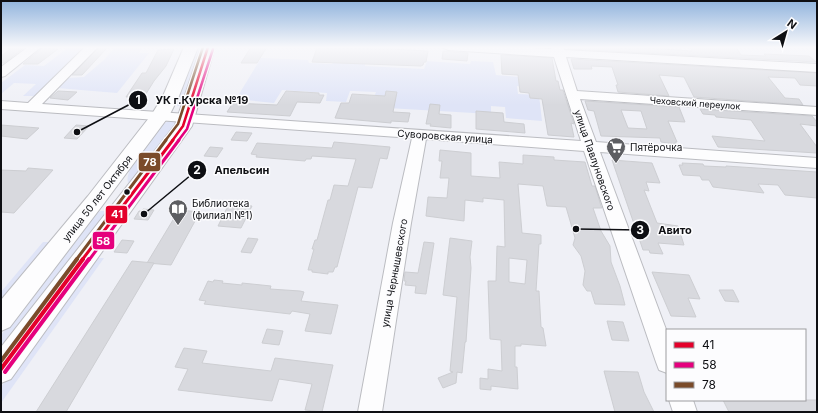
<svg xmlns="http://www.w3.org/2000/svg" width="818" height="413" viewBox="0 0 818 413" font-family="Inter,sans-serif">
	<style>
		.green { fill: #dfe4f7 }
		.building { fill: #d8d9de; stroke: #cdced2; fill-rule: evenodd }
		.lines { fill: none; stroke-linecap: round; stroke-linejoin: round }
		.minor-casing { stroke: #bbbcc1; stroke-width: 2 }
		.major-casing { stroke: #bbbcc1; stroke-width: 2 }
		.minor { fill: #fdfdfe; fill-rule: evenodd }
		.major { fill: #fdfdfe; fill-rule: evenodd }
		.bus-1-far2-casing { stroke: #fcfcfe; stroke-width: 5 }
		.bus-1-far1-casing { stroke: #fcfcfe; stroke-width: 6 }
		.bus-1-casing { stroke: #fcfcfe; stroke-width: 7 }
		.bus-2-far2-casing { stroke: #fcfcfe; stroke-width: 5 }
		.bus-2-far1-casing { stroke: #fcfcfe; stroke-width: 6 }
		.bus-2-casing { stroke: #fcfcfe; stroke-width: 7 }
		.bus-3-far2-casing { stroke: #fcfcfe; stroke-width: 5 }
		.bus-3-far1-casing { stroke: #fcfcfe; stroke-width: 6 }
		.bus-3-casing { stroke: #fcfcfe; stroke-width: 7 }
		.bus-1-far2 { stroke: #e4002b; stroke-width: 2.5 }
		.bus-1-far1 { stroke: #e4002b; stroke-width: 3 }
		.bus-1 { stroke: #e4002b; stroke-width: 4 }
		.bus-2-far2 { stroke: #e5007d; stroke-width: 2.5 }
		.bus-2-far1 { stroke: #e5007d; stroke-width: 3 }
		.bus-2 { stroke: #e5007d; stroke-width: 4 }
		.bus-3-far2 { stroke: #7a4b2a; stroke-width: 2.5 }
		.bus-3-far1 { stroke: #7a4b2a; stroke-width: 3 }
		.bus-3 { stroke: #7a4b2a; stroke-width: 4 }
		.bus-dot { fill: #0e0f13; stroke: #fcfcfe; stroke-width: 1.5 }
		.labels { text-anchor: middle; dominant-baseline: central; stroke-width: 3; stroke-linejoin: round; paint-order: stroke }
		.far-street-label { font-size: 9px; fill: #0e0f13; stroke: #fcfcfe }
		.street-label { font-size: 10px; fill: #0e0f13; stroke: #fcfcfe }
		.poi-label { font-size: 10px; fill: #0e0f13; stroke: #fcfcfe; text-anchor: start }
		.leader { fill: none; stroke: #0e0f13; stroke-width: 1.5 }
		.callout-dot { fill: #0e0f13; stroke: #fcfcfe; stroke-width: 1.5 }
		.mark-label { font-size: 12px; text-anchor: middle; font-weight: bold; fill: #fff }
		.callout-label { font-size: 11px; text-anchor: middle; font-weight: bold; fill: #0e0f13; stroke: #fcfcfe; stroke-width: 3; stroke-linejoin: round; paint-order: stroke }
		.line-badge { stroke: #fcfcfe; stroke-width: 1.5 }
		.badge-label { font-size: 11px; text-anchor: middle; font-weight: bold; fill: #fff }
	</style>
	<rect width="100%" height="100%" fill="#eff0f6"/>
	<g class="green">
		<path d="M69,47h20l-52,49h-14l13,-12 -22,-1 -13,11v-11l24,-18 19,1z"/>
		<path d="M115,47h27l-3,6h10l-32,40 -60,-5 11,-10 16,-1 21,-18z"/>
		<path d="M197,47h5l-20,58 -4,1 -2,-1z"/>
		<path d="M338,56l29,1 -2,9 59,3 3,-8 43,3 1,-3 22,1 3,13 43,4 4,9 -26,-2 1,8 21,1 3,26 -36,-3 -1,-11 -14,-1v8l-121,-7 6,-15 -23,-1h-3l-4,11 -20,-1 1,-8 -45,-3 -8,13 -38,-4 25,-41 47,2 1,3 23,1z"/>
		<path d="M169,121l6,1v4l-43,56 -4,1c-4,-16 25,-47 35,-59z"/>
		<path d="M101,211h5l-2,6 -103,137v-19l95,-122z"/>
		<path d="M43,242h8l-50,63v-13z"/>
		<path d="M94,258h10l-103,145v-16z"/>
	</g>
	<g class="building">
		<path d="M13,47h12l-21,16h-3v-7z"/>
		<path d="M99,47l8,1 -25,27h-10z"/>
		<path d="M251,47h16l-10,16h-16z"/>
		<path d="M568,47h42l22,2v-1h15l45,3 -2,-4h46l5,8 25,1 -2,-2 45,2 7,6 -248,-13z"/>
		<path d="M42,48l16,1 -20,15h-15z"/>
		<path d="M317,48l73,1 38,2 -2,11h-2l-1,3 -2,1 -109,-4z"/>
		<path d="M174,49l-8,17 -12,15 -10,16h-18l16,-24h4l12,-23z"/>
		<path d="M443,51l25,2 -1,8 -25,-2z"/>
		<path d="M501,55l51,3 4,23h2l2,9h3l11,34 -3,-1 3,14 -26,-2 -6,-36 -12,-1 -1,-5 -9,-1 -2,-17 -16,-1z"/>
		<path d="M571,59l246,14v13l-17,-1 -5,-7 -27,-1 17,21 14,1 4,6 -109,-8 -10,-20 -25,-2 10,21 -51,-4 -2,-7h2l-6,-18 -21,-1 1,3h-18z"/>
		<path d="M58,91l19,1 -9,8 -18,-2z"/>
		<path d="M286,91l33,2v2h5l-4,8 -23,-1 -7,14 -63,-4 6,-9 44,2z"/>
		<path d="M386,91l11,1 -4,20 17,1 -2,9 -17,-1v2l-56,-5 6,-15h8l3,-9 33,2z"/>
		<path d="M585,101l94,6 6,15 -17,-1 9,21h-2l1,2 -15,-2 -1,-4 -59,-2 -7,-25 -6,-1zM621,110l20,1 6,18 -19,-1z"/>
		<path d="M430,104l10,1 -1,9 12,1v13l-21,-2 1,-2h-5z"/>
		<path d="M700,109l112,7 5,6v4l-17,-2 17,23v6l-99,-6 -6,-11 53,5 -14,-21 -35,-3 -1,-2 -12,-1z"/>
		<path d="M476,111l27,2 1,9 20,2 1,9 -49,-4z"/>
		<path d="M1,125l38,3 -12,11 -26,-3z"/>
		<path d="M76,125l13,1 -12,13 -13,-1z"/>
		<path d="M236,132l16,1 -5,8 -16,-1z"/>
		<path d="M334,142l56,5 -3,12 -7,-1 -8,30 -14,-1 -21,80h-2l-2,5h-5v2l-16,-2v-2h-4l6,-21h-2l3,-9h2l11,-40h2l4,-15 14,1 8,-27 -44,-3 -1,3h-5l-1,2 -49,-4 1,-2 -6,-1 6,-11 75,5z"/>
		<path d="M210,147l13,1 -6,9 -13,-1z"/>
		<path d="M440,150l31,3v23l29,2 -1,-16 24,2v-9l31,2v3l31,2 7,24h3l6,20 1,2h-9l8,23 9,15 1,16 9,24 5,19 -30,-1 -4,-13h-4l-4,-6 2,-14 -4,-15 -8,-11 2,-7 -9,-31 -19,-1 -4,-20 -25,-2 4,49 19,2v9h-2l-3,47h3l2,36 2,1 3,18 -25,-2v2h-6v21h2l1,22 -27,-3v4l-11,-1v-11l8,1v-10l14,2 -1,-31 -11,-1 -2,-58h8l1,-35 8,1 -1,-47 -21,-2v4l-18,-2 -1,21 -38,-5 2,-19 19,1 2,-20h-9l2,-17h-3zM509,258l18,2 -2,24 -16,-2z"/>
		<path d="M612,160l40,3 8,20 -14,-1 3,9 -5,-1 13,33 21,3 6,19 -26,-2 5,11 -13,-1 -1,-3h-6z"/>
		<path d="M682,163l21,1 1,2 22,1v-1l91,6v26l-32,-3 -7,-10 -20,-1 6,9 -51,-6 -4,-7h-7l-2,-4 -17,-1 -4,-10h4z"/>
		<path d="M28,168l25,2 -39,43 -13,-1v-42l25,1z"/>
		<path d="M229,204l23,2 -11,22 -23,-2z"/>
		<path d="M143,209l11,1 -6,10 -14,-1 5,-8h3z"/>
		<path d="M179,210l21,2 -29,53 -24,-2z"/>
		<path d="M248,238l10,1 -7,14 -10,-1z"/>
		<path d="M450,238l22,3 -2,16 1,11 -5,74h-1l-3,31 -5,-1 -1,11 -13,5 -5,-10 15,-6 -3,-1 7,-74 -14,-2z"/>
		<path d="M122,240l12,1 -7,12 -13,-1z"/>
		<path d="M424,242l10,1 -8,51 -11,-1 1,-7 -11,-1 1,-4h-2l1,-9 13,1z"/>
		<path d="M132,261l22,2 -88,149h-30z"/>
		<path d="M652,272l37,3 11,24 -12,-1 8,19 -25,-1z"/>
		<path d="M214,280l9,1 -1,2 20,2v-2l29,3 -1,3 30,2 4,1 -3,9 37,4 -7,29 -26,-3 5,-17 -18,-3 -2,3 -86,-10 2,-3 -7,-1 9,-19 5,1z"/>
		<path d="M719,290h14l6,12 -14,-1z"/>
		<path d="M607,321l16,1 6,19 -17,-1z"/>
		<path d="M267,329l16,2 -4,14 -17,-2z"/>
		<path d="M184,348l23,3 -5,12 69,8 4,-13 58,7 -11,47 -17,-2 7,-26 -33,-5 -7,22 -94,-11 10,-21 -13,-2z"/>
		<path d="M604,371l34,1 6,20 10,20h-39z"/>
		<path d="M723,400h94v12h-88z"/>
	</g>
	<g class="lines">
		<defs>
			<g id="minor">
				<path d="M28,47h13l-36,29 -4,1v-10z"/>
				<path d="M85,47h13l-56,57 539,37 -27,-84 -106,-7 -6,-3h68l42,2 -1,-2h12l1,3 253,14v8l-251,-15 11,34 240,16v8l-237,-16 16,43 221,16v10l-217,-16 67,180v41l-8,-3 -3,-8 -72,-211 -158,-12 -15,84 -29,189h-24l35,-189 19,-85 -411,-29v-8l27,2z"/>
				<path d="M669,400h24l4,12h-24z"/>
			</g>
			<g id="major">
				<path d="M184,47h14l-19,49 -10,20 -67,90 -92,121 -9,4v-31l87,-104 64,-82 11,-18z"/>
				<path d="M201,47h14l-23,79 -181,253 -10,4v-36l174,-222z"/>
			</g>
		</defs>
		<use href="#minor" class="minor-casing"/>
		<use href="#major" class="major-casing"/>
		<use href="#minor" class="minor"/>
		<use href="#major" class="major"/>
		<defs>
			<path id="bus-1-far2" d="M172,141l11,-15 25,-79"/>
			<path id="bus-1-far1" d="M82,260l91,-120"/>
			<path id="bus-1" d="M1,369l82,-110"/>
			<path id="bus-2-far2" d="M178,141l9,-12 26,-80"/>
			<path id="bus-2-far1" d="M89,260l90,-120"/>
			<path id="bus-2" d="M5,372l84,-113"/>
			<path id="bus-3-far2" d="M165,141l13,-17 25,-77"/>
			<path id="bus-3-far1" d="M76,260l90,-120"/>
			<path id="bus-3" d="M1,361l76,-102"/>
		</defs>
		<use href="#bus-1-far2" class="bus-1-far2-casing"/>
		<use href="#bus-1-far1" class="bus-1-far1-casing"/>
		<use href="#bus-1" class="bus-1-casing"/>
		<use href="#bus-2-far2" class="bus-2-far2-casing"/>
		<use href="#bus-2-far1" class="bus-2-far1-casing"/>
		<use href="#bus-2" class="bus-2-casing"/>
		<use href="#bus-3-far2" class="bus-3-far2-casing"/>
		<use href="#bus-3-far1" class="bus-3-far1-casing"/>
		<use href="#bus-3" class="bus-3-casing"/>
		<use href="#bus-1-far2" class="bus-1-far2"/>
		<use href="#bus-1-far1" class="bus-1-far1"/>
		<use href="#bus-1" class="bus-1"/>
		<use href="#bus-2-far2" class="bus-2-far2"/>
		<use href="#bus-2-far1" class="bus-2-far1"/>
		<use href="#bus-2" class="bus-2"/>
		<use href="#bus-3-far2" class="bus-3-far2"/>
		<use href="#bus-3-far1" class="bus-3-far1"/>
		<use href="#bus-3" class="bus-3"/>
	</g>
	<linearGradient id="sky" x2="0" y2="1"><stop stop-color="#91b4dd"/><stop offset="0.45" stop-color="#f8f8fb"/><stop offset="1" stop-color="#f8f8fb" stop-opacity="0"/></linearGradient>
	<rect width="818" height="105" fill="url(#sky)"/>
	<defs>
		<symbol id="supermarket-pin" viewBox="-11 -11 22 30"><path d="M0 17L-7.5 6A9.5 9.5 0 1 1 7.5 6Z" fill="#5d5e62" stroke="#fcfcfe"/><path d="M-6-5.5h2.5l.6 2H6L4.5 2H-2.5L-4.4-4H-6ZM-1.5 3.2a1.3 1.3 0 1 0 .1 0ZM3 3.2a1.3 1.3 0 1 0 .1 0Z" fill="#fff"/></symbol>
		<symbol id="library-pin" viewBox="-11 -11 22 30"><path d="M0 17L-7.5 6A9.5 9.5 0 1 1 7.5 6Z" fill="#5d5e62" stroke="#fcfcfe"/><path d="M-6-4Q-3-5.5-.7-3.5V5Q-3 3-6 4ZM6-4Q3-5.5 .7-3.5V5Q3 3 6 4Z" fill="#fff"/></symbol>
	</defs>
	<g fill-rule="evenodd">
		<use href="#supermarket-pin" x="605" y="136" width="22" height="30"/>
		<use href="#library-pin" x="167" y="198" width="22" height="30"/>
	</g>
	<circle class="bus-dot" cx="127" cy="192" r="3.5"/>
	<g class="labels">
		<g class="far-street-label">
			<text transform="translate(695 103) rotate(4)">Чеховский переулок</text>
		</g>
		<g class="street-label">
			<text transform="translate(445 136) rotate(4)">Суворовская улица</text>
			<text transform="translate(595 160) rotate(71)">улица Павлуновского</text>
			<text transform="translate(97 198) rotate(-52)">улица 50 лет Октября</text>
			<text transform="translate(394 273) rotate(-80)">улица Чернышевского</text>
		</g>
		<g class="poi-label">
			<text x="630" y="147">Пятёрочка</text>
			<text x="192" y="203">Библиотека<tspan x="192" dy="12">(филиал №1)</tspan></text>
		</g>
	</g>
	<path class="leader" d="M77 132L138 100M144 214L197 170M576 229L640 230"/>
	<g class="callout-dot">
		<circle cx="77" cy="132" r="4"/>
		<circle cx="144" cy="214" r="4"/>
		<circle cx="576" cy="229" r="4"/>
		<circle cx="138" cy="100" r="10"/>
		<circle cx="197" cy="170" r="10"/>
		<circle cx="640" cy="230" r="10"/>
	</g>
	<g class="mark-label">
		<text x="138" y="104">1</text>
		<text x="197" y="174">2</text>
		<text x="640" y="234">3</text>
	</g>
	<g class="callout-label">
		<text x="202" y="104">УК г.Курска №19</text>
		<text x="242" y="174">Апельсин</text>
		<text x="675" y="234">Авито</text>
	</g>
	<g class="line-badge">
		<rect x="138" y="152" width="23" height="20" rx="4" fill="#7a4b2a"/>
		<rect x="105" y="205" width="23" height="19" rx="4" fill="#e4002b"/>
		<rect x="92" y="231" width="23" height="19" rx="4" fill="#e5007d"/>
	</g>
	<g class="badge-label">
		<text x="150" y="166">78</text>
		<text x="117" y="218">41</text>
		<text x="103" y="245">58</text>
	</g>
	<rect width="818" height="413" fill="none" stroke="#0e0f13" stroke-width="4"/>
	<rect x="666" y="329" width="140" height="72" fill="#fcfcfe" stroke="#9d9da0"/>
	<rect x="674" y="342" width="20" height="6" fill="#e4002b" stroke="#9d9da0"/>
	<text x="702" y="349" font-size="12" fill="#0e0f13">41</text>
	<rect x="674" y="362" width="20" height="6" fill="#e5007d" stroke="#9d9da0"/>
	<text x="702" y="369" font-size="12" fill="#0e0f13">58</text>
	<rect x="674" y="382" width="20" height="6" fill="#7a4b2a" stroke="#9d9da0"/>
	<text x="702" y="389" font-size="12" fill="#0e0f13">78</text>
	<g transform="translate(786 32) rotate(37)" stroke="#fcfcfe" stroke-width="3" paint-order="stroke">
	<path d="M0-3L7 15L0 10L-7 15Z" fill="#0e0f13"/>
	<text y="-6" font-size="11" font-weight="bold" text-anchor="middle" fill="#0e0f13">N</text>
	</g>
</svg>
